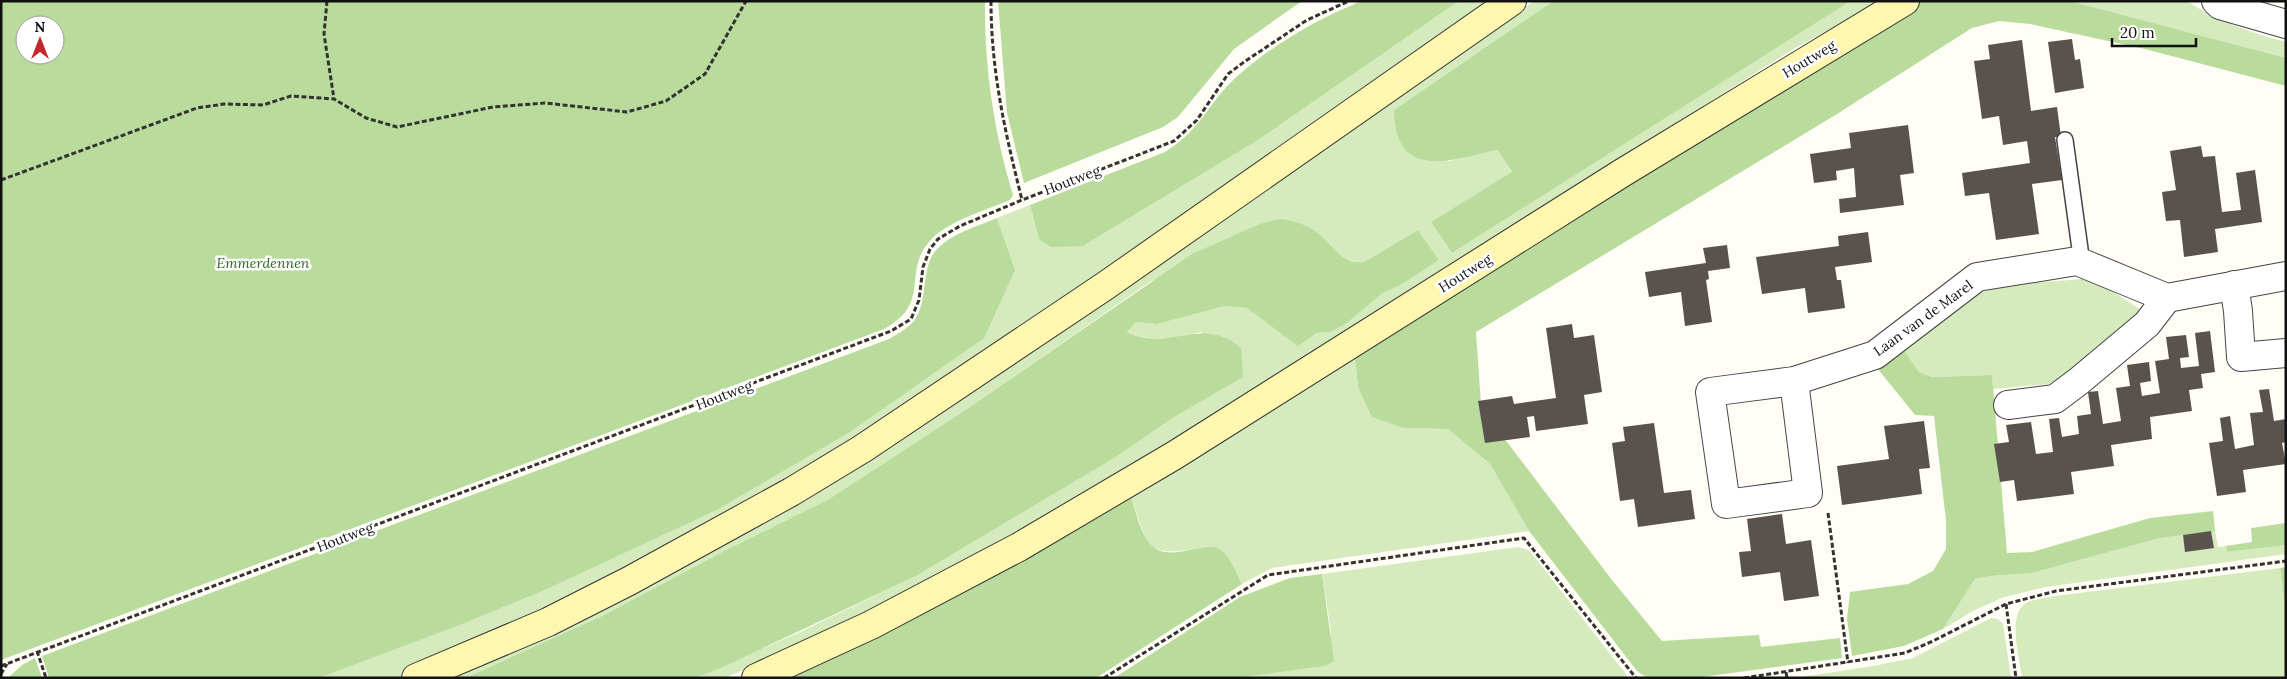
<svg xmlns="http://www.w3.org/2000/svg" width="2287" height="679" viewBox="0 0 2287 679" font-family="Lora,serif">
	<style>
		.green { fill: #d5ebbd }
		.forest { fill: #b9dc9c; fill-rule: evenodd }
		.building { fill: #5a524d }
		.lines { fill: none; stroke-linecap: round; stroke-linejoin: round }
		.lane-casing { stroke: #444; stroke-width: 18 }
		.street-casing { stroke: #444; stroke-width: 30 }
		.secondary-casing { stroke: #333; stroke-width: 30 }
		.path { stroke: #333; stroke-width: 3; stroke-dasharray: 5 2.5; stroke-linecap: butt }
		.lane { stroke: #fff; stroke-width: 15 }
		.street { stroke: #fff; stroke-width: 28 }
		.secondary { stroke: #fff6b0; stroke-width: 28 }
		.labels { text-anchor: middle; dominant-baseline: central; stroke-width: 5; stroke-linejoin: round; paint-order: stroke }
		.street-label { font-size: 14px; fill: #111; stroke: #fff }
		.park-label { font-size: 14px; font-style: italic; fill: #2f6b1f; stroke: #fff }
	</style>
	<rect width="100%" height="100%" fill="#fffdf5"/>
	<g class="green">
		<path d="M1459,1h28l-589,411 -133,84 -283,146 -82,35 -81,1 141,-53 83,-34 174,-81 130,-76 168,-164 -18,-52 33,-13 9,34 44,7 175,-106z"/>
		<path d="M1534,1h19l-159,109 55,51 50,-11 13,23 -81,49 21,31 399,-252h34l-90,47 -611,384 -137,82 -110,62 -172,85 -41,17h-29l103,-45 118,-57 200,-119 58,-40 28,-85c-26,6 -50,11 -75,0l9,-10 21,2 68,-18 22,2 51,37 19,-12 14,-1 16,-9 33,-29 24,-11 35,-23 -21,-30 -54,32c-21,2 -36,-19 -50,-32l-163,51 -184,128 -138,90 -105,52 -122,65 -119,55 -17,7h-27l381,-186 142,-93z"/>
		<path d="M2070,1h117c31,20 63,32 99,41v16z"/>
		<path d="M2082,279l27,10 32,21 1,5 -73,60 -20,9 -56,5 -1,-14 -60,2 -13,-5 -16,-23 73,-55 30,-9z"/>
		<path d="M1355,357l3,30 46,41 44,1 42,35 39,67 -257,37 -30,16 -14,-26 -16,-12c-62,10 -61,12 -81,-49z"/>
		<path d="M2211,531h4l3,16 8,-1 1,6 59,-7v9l-240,33 -42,10 -31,14 -30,18 32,-50c19,-5 37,-4 57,-6l128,-35 23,-3 3,16 28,-4z"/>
		<path d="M1518,547l11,3 100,128h-393l89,-12 6,-35 -9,-57z"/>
		<path d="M2280,568l6,47v63h-264c-2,-18 -15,-63 3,-74 7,-5 21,-6 30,-8z"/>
		<path d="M1991,618l7,1 5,5 8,54h-216l78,-12 40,-8z"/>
	</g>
	<g class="forest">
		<path d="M1,1h984c-1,65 9,132 28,194l-3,5c-24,10 -65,22 -81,42 -27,32 3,61 -45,87l-883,331zM25,25h30v30h-30z"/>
		<path d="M998,1h304l-68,48 -56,68 -15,10 -139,56 -17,-70z"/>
		<path d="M1362,1h97l-201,139 -175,106 -32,1 -12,-8 -9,-34 135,-53c38,-23 45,-54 76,-79 33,-29 80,-56 121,-72z"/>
		<path d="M1553,1h298l-399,252 -21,-31 81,-50 -14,-22c-47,10 -103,32 -104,-40z"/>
		<path d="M1921,1h149l216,57v28l-141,-37 -115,-25 -31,-3 -27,7 -135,86 -361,218 6,86 25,24 105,138 50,61 97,-6 2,12 79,-9 2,20 -148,20h-47l-10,-7 -108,-140 -39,-67 -42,-35 -44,-1 -32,-11 -14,-30 -3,-30z"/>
		<path d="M997,218l18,52 -31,68 -137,96 -130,76 -174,81 -83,34 -141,53h-270l-7,-22 847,-317c8,-5 18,-10 25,-18 16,-22 5,-54 24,-73 15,-15 40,-22 59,-30z"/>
		<path d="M1279,219c13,1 22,4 33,10 18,11 28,36 52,33l54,-32 21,30 -35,23 -23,11 -34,29 -16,9 -14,1 -19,13 -51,-38 -22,-2 -68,18 -21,-2 -9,10c43,21 75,-18 114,16l2,29 -69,40 -58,40 -200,119 -193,91 -28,11h-229l136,-62 122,-65 105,-52 138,-90 225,-155 68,-30z"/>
		<path d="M1903,349l16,23 13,5 60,-2 15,178 25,-1 118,-34 63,-7 2,20 -55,7 -128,35c-19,2 -38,1 -57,6l-32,50 -39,17 -52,10 -5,-37 3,-27 58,-8 25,-13 13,-22v-28l-12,-105 -19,-1 -38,-47z"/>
		<path d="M1131,497c6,18 12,53 35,55 11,2 24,-3 34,-4 7,-1 13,-3 19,1 11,6 17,24 23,35l-146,94h-304l127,-62z"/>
		<path d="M2286,523v22l-59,7 -1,-6 26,-4 -1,-14z"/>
		<path d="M2286,567v48l-6,-47z"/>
		<path d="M1322,574l12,87 -9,5 -89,12h-122l126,-81 50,-19z"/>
		<path d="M35,658l7,20h-34l14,-13z"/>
	</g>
	<g class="building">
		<path d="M2072,39l3,21 5,-1 4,29 -29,5 -7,-51z"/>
		<path d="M2022,40l9,71 26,-4 4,30h-6l7,43 -30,4 7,50 -43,6 -7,-47 -24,3 -3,-23 68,-10 -3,-22 -24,4 -4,-29 -17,3 -8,-58 16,-2 -2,-14z"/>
		<path d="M1908,125l6,48 -14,2 4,30 -64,8 -1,-14 17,-2 -2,-29 -18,3 1,9 -23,3 -4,-29 41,-6 -2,-15z"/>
		<path d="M2201,146l2,11 12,-1 7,56 19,-2 -5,-37 19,-3 7,52 -47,7 3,23 -34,5 -4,-37 -14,1 -4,-29 14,-2 -6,-39z"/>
		<path d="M1868,232l4,30 -37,5 2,13h4l4,28 -37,5 -3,-25 -43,6 -6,-37 83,-11 -1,-10z"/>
		<path d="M1727,245l3,23 -22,3 1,8 -3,1 6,42 -27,4 -4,-34 -32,5 -4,-25 61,-9 -3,-15z"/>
		<path d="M1572,324l2,14 20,-3 8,57 -18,3 4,29 -52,7 -2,-15 -7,1 3,20 -45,6 -7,-42 34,-5 2,8 42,-6 -10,-70z"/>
		<path d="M2210,331l5,41 -14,2 2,14 -14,2 3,21 -42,6 2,22 -41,6 3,21 -43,6 3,22 -57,7 -3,-21 -14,2 -6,-38 15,-2 -3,-17 25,-3 5,32 17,-2 -4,-33 10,-1 3,19 17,-3 -2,-18 14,-2 -3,-22 10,-1 5,33 18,-3 -5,-33 14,-2 -3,-21 22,-3 2,19 -11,2 2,13 18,-3 -5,-32 14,-2 -3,-22 20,-2 3,22 -9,1 1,10 18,-2 -4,-33z"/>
		<path d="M2269,389l5,32 12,-2v23l-4,1 4,21 -43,6 3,22 -29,4 -8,-53 14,-2 -3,-23 10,-2 5,33 19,-4 -4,-32 13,-1 -4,-22z"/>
		<path d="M1924,421l6,47 -11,1 3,25 -80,11 -5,-39 52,-7 -5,-33z"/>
		<path d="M1654,423l10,70 27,-3 4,29 -57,8 -4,-28 -14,2 -8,-58 13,-2 -2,-14z"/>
		<path d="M1782,514l4,30 25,-4 8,56 -35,5 -4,-29 -38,5 -3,-25 12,-1 -4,-32z"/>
		<path d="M2211,531l3,17 -29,4 -2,-17z"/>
	</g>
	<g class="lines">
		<defs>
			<path id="lane" d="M2065,140l15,109 -3,12"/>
			<g id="street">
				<path d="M2216,1l4,4 66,19"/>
				<path d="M2234,285l4,26 3,46 45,-4"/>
				<path d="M1794,381l14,112 -82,11 -16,-112 84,-11 81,-26 102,-78 100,-16 90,37 119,-22"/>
				<path d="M2008,405l47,-6 24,-18 68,-57 20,-26"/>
			</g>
			<g id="secondary">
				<path d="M416,678l132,-56 81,-41 162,-89 71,-43 243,-163 407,-285"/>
				<path d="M756,678l115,-53 148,-78 156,-92 447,-282 283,-172"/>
			</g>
		</defs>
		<use href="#lane" class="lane-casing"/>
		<use href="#street" class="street-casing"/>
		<use href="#secondary" class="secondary-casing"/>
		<g class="path">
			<path d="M327,1l-3,33 10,65"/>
			<path d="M991,1c0,70 14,131 31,199"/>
			<path d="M1,180l196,-72 27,-4 39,1 28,-9 43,3 32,19 31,9 96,-20 52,-4 82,9 39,-11 39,-27 41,-73"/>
			<path d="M1828,513l20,150"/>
			<path d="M2006,604l10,74"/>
			<path d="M37,651l9,27"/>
			<path d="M1,666l890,-335 20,-12 8,-19 4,-33 7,-18 8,-10 22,-13 62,-26 152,-59 23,-21 31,-46 16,-12 63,-42 42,-19"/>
			<path d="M1786,672l1,6"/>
			<path d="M1,674l6,-10"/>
			<path d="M1104,678l164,-103 256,-37 112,140"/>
			<path d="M1744,678l161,-25 28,-12 73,-37 50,-13 230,-30"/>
		</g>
		<use href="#lane" class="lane"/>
		<use href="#street" class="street"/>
		<use href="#secondary" class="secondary"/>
	</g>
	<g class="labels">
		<g class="street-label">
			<text transform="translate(1809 59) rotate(-31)">Houtweg</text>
			<text transform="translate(1072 180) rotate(-21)">Houtweg</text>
			<text transform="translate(1465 273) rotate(-32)">Houtweg</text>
			<text transform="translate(1923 318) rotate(-36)">Laan van de Marel</text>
			<text transform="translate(724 395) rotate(-21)">Houtweg</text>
			<text transform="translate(345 537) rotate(-21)">Houtweg</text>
		</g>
		<g class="park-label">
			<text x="263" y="263">Emmerdennen</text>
		</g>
	</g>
	<rect width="2287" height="679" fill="none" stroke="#111111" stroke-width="5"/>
	<g transform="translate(40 40)"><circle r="24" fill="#ffffff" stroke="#a0a0a0"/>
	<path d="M0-4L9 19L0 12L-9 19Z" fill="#c4262e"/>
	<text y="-8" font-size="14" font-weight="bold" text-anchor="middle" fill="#111111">N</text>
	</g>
	<path d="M2112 38v8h84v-8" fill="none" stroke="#111111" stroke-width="2.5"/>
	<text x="2120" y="38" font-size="15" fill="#111111" stroke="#ffffff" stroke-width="4" paint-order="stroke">20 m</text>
</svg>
